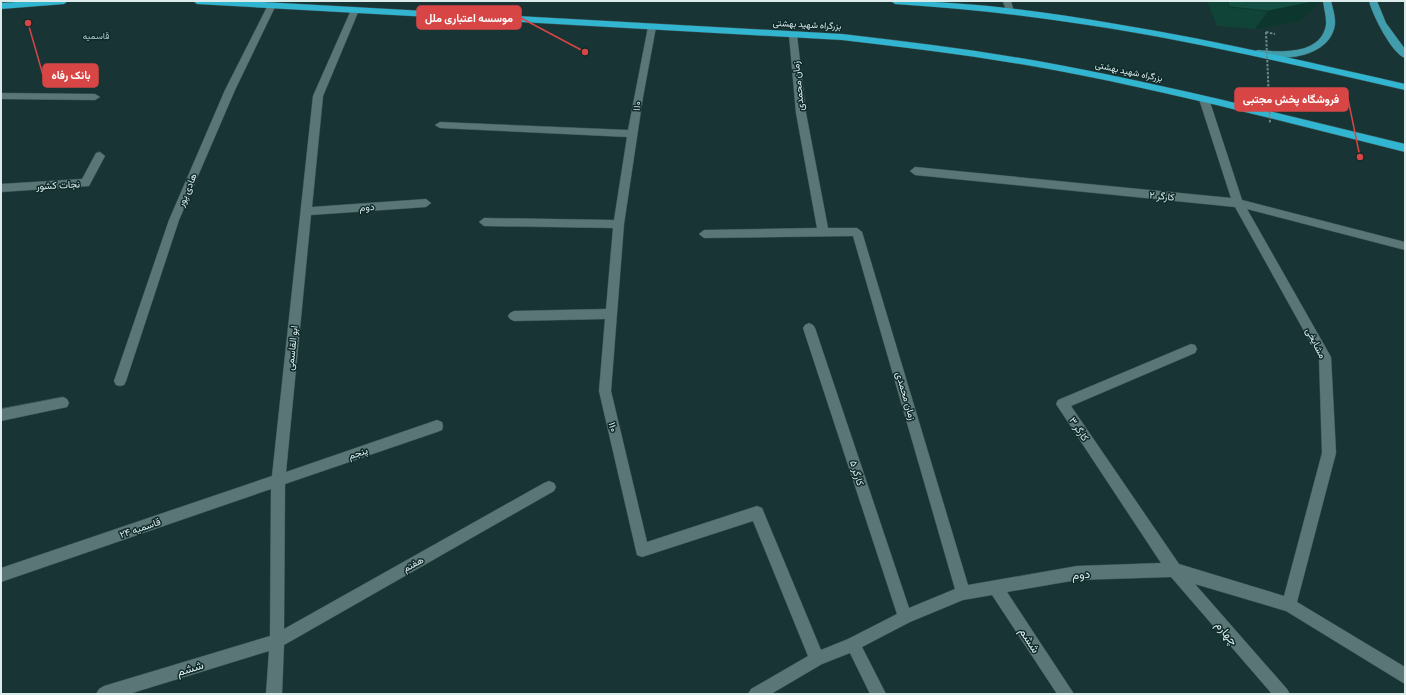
<svg xmlns="http://www.w3.org/2000/svg" width="1406" height="695" viewBox="0 0 1406 695" font-family="'Titillium Web',Vazirmatn,sans-serif">
	<style>
		.lines { fill: none; stroke-linecap: round; stroke-linejoin: round }
		.minor-casing { stroke: #3a5252; stroke-width: 1 }
		.major-casing { stroke: #3a5252; stroke-width: 1 }
		.highway-casing { stroke: #3a5252; stroke-width: 1 }
		.path { stroke: #6f8685; stroke-width: 2; stroke-dasharray: 2.5 1.5; stroke-linecap: butt }
		.minor { fill: #5a7676; fill-rule: evenodd }
		.major { fill: #419cac; fill-rule: evenodd }
		.highway { fill: #31b5d0; fill-rule: evenodd }
		.path-bridge { stroke: #6f8685; stroke-width: 2; stroke-dasharray: 2.5 1.5; stroke-linecap: butt }
		.wall { fill: #104439 }
		.shaded-wall { fill: #0d372e }
		.building { fill: #134f42; stroke: #0d372e }
		.labels { text-anchor: middle; dominant-baseline: central; stroke-width: 3; stroke-linejoin: round; paint-order: stroke }
		.far-street-label { font-size: 9px; fill: #dceceb; stroke: #0f2a2a }
		.far-neighbourhood-label { font-size: 9px; fill: #abcaca; stroke: #0f2a2a }
		.street-label { font-size: 10px; fill: #dceceb; stroke: #0f2a2a }
		.near-street-label { font-size: 12px; fill: #dceceb; stroke: #0f2a2a }
		.leader { fill: none; stroke: #d74545; stroke-width: 1.5 }
		.callout-dot { fill: #d74545; stroke: #0f2a2a; stroke-width: 1.5 }
		.callout { fill: #d74545; stroke: #d74545; stroke-width: 1.5 }
		.callout-label { font-size: 11px; text-anchor: middle; font-weight: bold; fill: #fff }
	</style>
	<rect width="100%" height="100%" fill="#193434"/>
	<g class="lines">
		<defs>
			<g id="minor">
				<path d="M1003,1h8l3,11 -1,2h-6z"/>
				<path d="M272,2l4,3 -41,85 -56,130 -53,161 -2,4 -4,1 -4,-1 -2,-4 55,-161 56,-130 43,-85z"/>
				<path d="M355,7l4,3 -36,86 -11,111 114,-8 5,4 -5,4 -115,8 -25,257 151,-52 5,2 1,4 -1,4 -5,2 -152,52 -1,145 260,-146 5,-2 5,2 2,4 -2,4 -270,154 -2,49h-16l3,-43 -140,43h-33l3,-5 5,-3 166,-50 1,-147 -270,93v-14l271,-92 41,-380 38,-86z"/>
				<path d="M652,24l4,3 -13,70 -19,127 -13,167 36,151 110,-36 5,2 59,142 27,-11 49,-25 -94,-286 2,-3 4,-2 4,2 2,3 94,280 46,-19 -102,-353 -149,2 -5,-4 5,-4 113,-2 -21,-115 -7,-78 4,-3 4,3 9,78 22,115h29l5,4 106,353 109,-19 84,-3 -105,-159 2,-4 133,-56 4,1 2,4 -2,4 -124,53 108,158 105,32 38,-143 -3,-95 -84,-151 -320,-32 -5,-4 5,-4 316,31 -32,-99 5,-3 5,3 33,101 163,42v8l-158,-41 84,148 5,96 -39,149 108,65v17l-119,-73 -91,-27 92,105 3,5h-18l-101,-117 -94,3 -70,12 67,102h-17l-65,-99 -29,5 -53,22 -48,25 24,47h-16l-20,-41 -28,11 -51,30h-23l3,-5 57,-33 -55,-135 -111,36 -5,-2 -38,-164 6,-72 -91,2 -4,-2 -2,-3 2,-3 4,-2 92,-2 7,-81 -129,-2 -5,-4 5,-4 130,2 13,-83 -187,-9 -5,-3 5,-3 188,8 20,-103z"/>
				<path d="M1,93l94,1 5,3 -5,3 -94,-1z"/>
				<path d="M100,152l5,4 -16,30 -88,6v-8l81,-5 14,-26z"/>
				<path d="M63,397l4,2 2,4 -2,4 -66,14v-12z"/>
			</g>
			<g id="major">
				<path d="M1323,1h8c2,9 6,19 3,28 -8,29 -54,33 -79,26v-4l3,-1c21,2 59,5 67,-21 3,-8 -1,-19 -2,-28z"/>
				<path d="M1369,1h8l9,22 19,26v9c-13,-4 -33,-44 -36,-57z"/>
			</g>
			<g id="highway">
				<path d="M31,1h37l-4,3 -63,5v-6z"/>
				<path d="M193,1h52l597,33c71,8 142,17 212,30 118,22 235,52 351,80v8c-116,-29 -233,-60 -351,-82 -70,-13 -141,-22 -212,-30l-645,-36z"/>
				<path d="M891,1c75,0 150,10 225,23 97,16 193,38 289,60v6c-105,-24 -211,-49 -317,-65 -64,-10 -128,-17 -193,-21z"/>
			</g>
		</defs>
		<use href="#minor" class="minor-casing"/>
		<use href="#major" class="major-casing"/>
		<use href="#highway" class="highway-casing"/>
		<path class="path" d="M1266,32l9,2"/>
		<use href="#minor" class="minor"/>
		<use href="#major" class="major"/>
		<use href="#highway" class="highway"/>
		<path class="path-bridge" d="M1266,32l4,91"/>
	</g>
	<path class="wall" d="M1207,1h113l-6,8 -14,12 -45,8 -38,-3z"/>
	<path class="shaded-wall" d="M1315,1h5l-6,8 -14,12 -45,8 13,-18z"/>
	<path class="building" d="M1227,1h88l-2,1 -45,9 -39,-4z"/>
	<g class="labels">
		<g class="far-street-label">
			<text transform="translate(807 24) rotate(3)">بزرگراه شهید بهشتی</text>
			<text transform="translate(1129 71) rotate(12)">بزرگراه شهید بهشتی</text>
		</g>
		<g class="far-neighbourhood-label">
			<text x="96" y="35">قاسمیه</text>
		</g>
		<g class="street-label">
			<text transform="translate(798 86) rotate(-96)">زمان محمدی</text>
			<text transform="translate(637 106) rotate(-80)">۱۱۰</text>
			<text transform="translate(58 185) rotate(-3)">نجات کشور</text>
			<text transform="translate(187 190) rotate(-67)">هادی پور</text>
			<text transform="translate(1162 196) rotate(6)">کارگر ۲</text>
			<text transform="translate(367 207) rotate(-3)">دوم</text>
			<text transform="translate(1316 343) rotate(63)">مشایخی</text>
			<text transform="translate(292 348) rotate(-84)">ابو القاسمی</text>
			<text transform="translate(906 396) rotate(74)">زمان محمدی</text>
			<text transform="translate(613 427) rotate(77)">۱۱۰</text>
			<text transform="translate(1079 429) rotate(56)">کارگر ۳</text>
			<text transform="translate(358 453) rotate(-19)">پنجم</text>
			<text transform="translate(857 473) rotate(72)">کارگر ۵</text>
			<text transform="translate(140 528) rotate(-19)">قاسمیه ۲۴</text>
			<text transform="translate(413 564) rotate(-29)">هفتم</text>
		</g>
		<g class="near-street-label">
			<text transform="translate(1081 574) rotate(-5)">دوم</text>
			<text transform="translate(1227 633) rotate(50)">چهارم</text>
			<text transform="translate(1030 640) rotate(57)">ششم</text>
			<text transform="translate(190 668) rotate(-17)">ششم</text>
		</g>
	</g>
	<path class="leader" d="M585 52L521 18M28 23L43 75M1360 157L1348 99"/>
	<g class="callout-dot">
		<circle cx="585" cy="52" r="4"/>
		<circle cx="28" cy="23" r="4"/>
		<circle cx="1360" cy="157" r="4"/>
	</g>
	<g class="callout">
		<rect x="417" y="6" width="104" height="23" rx="4"/>
		<rect x="43" y="64" width="55" height="23" rx="4"/>
		<rect x="1235" y="88" width="113" height="23" rx="4"/>
	</g>
	<g class="callout-label">
		<text x="469" y="22">موسسه اعتباری ملل</text>
		<text x="71" y="79">بانک رفاه</text>
		<text x="1291" y="103">فروشگاه پخش مجتبی</text>
	</g>
	<rect width="1406" height="695" fill="none" stroke="#dceceb" stroke-width="4"/>
</svg>
